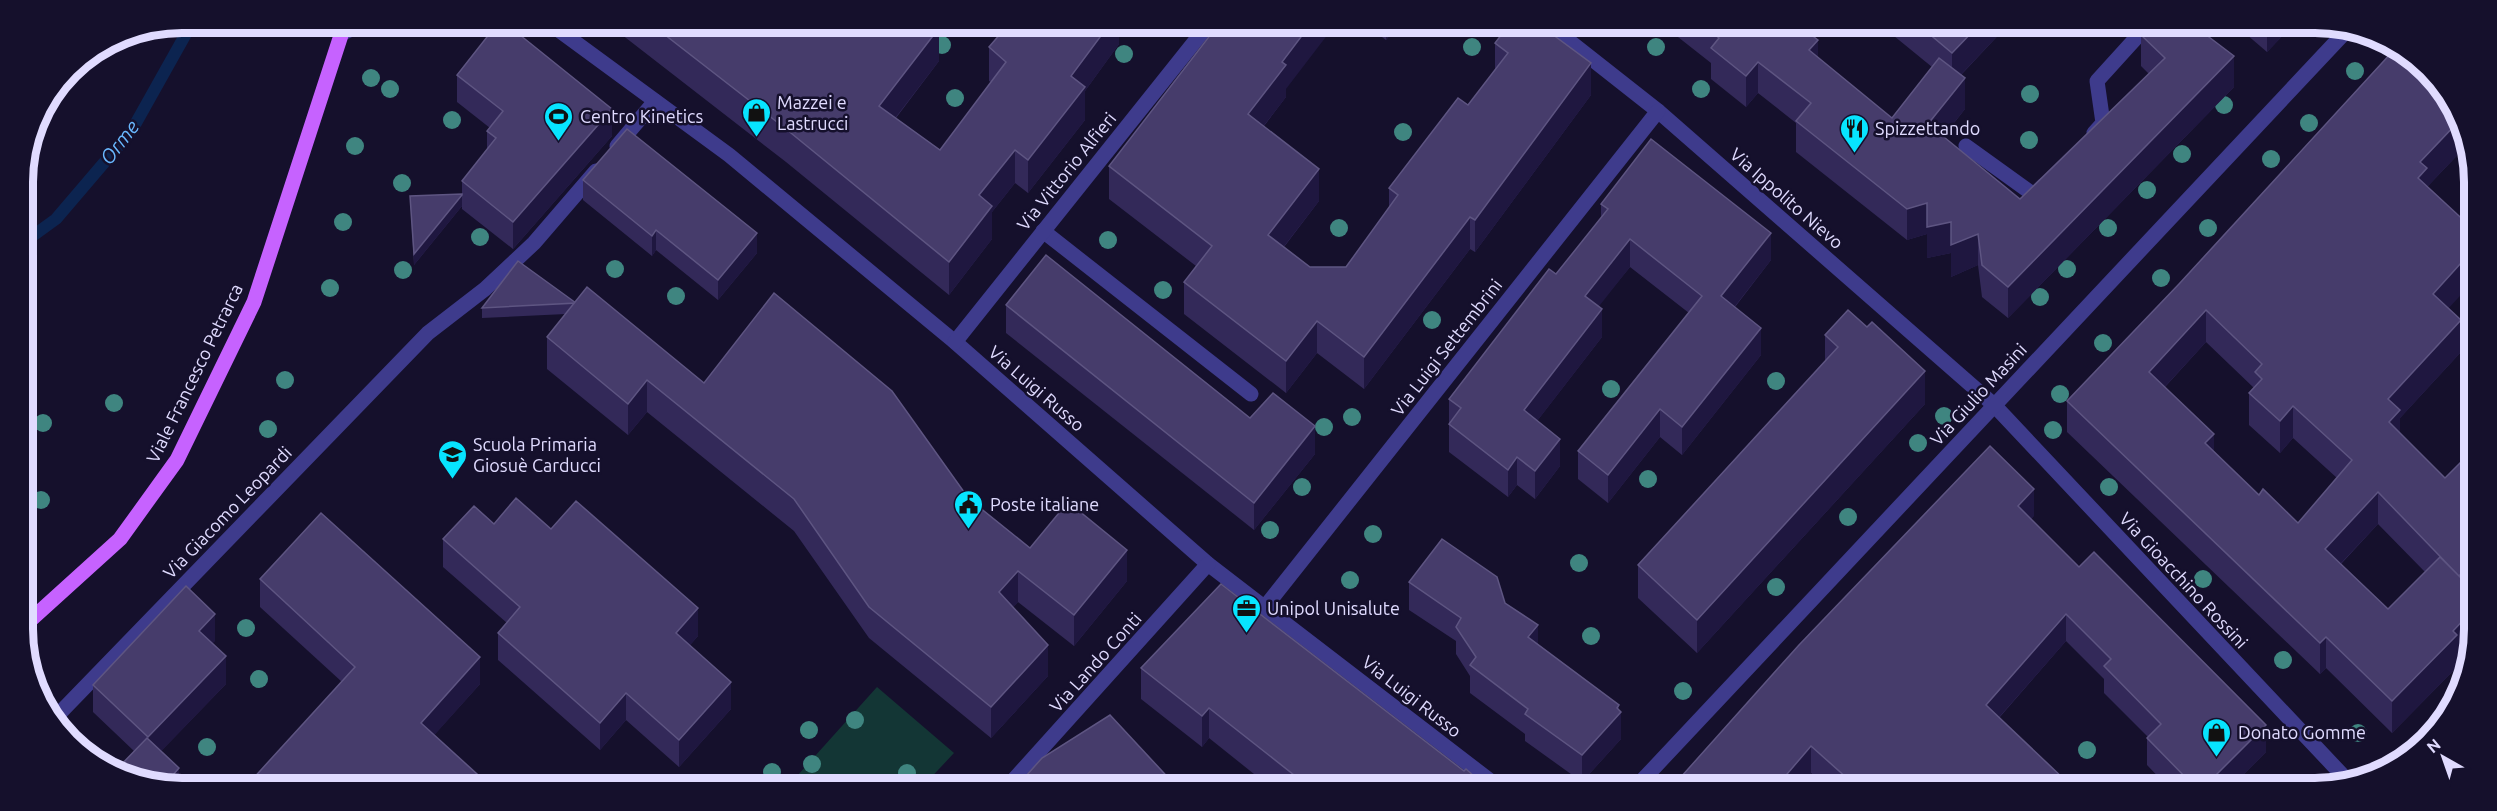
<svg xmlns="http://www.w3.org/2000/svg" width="2497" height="811" viewBox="0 0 2497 811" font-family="Ubuntu,sans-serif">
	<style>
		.green { fill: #133635 }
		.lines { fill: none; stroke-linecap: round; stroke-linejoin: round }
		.stream { stroke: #0c2450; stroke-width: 12 }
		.minor { stroke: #3e3b8c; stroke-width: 15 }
		.major { stroke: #c662ff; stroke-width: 15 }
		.tree { fill: #3f8580 }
		.wall { fill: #332959; fill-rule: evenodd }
		.shaded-wall { fill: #1f1740 }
		.building { fill: #463c6b; stroke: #5e5582; stroke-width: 1.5; fill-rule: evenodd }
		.labels { text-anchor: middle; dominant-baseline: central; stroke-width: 5; stroke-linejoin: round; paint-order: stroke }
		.poi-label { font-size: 18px; fill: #e0dbff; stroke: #15102c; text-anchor: start }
		.street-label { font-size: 18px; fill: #e0dbff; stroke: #15102c }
		.water-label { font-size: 20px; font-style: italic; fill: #69b8ff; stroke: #15102c }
		.rim { fill: none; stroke: #e0dbff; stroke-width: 8 }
	</style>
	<rect width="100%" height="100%" fill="#15102c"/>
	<path class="green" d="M877,687l77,66 -30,32h-135z"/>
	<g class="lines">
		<path class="stream" d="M23,243l33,-24 76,-89 60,-107"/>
		<g class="minor">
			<path d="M549,23l180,132 226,187 253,222 289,222"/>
			<path d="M1550,26l108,85 336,294 353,375"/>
			<path d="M341,34l23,-11"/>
			<path d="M2094,133l9,-10 -6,-42 49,-54"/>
			<path d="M617,146l38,-45"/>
			<path d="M1966,146l68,49 10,-10"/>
			<path d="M1043,231l208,163"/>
			<path d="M955,342l253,-317"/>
			<path d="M1265,607l393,-496"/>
			<path d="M54,719l374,-386 57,-44 49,-46 62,-72"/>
			<path d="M1009,785l199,-221"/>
			<path d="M1636,787l713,-759"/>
		</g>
		<path class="major" d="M25,625l95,-86 57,-79 77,-158 91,-279"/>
	</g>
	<g class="tree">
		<circle cx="942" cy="45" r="9"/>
		<circle cx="1472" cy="47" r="9"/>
		<circle cx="1656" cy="47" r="9"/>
		<circle cx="1124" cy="54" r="9"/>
		<circle cx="2355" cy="71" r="9"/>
		<circle cx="371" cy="78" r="9"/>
		<circle cx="390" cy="89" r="9"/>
		<circle cx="1701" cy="89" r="9"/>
		<circle cx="2030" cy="94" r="9"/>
		<circle cx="955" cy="98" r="9"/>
		<circle cx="2224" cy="105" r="9"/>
		<circle cx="452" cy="120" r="9"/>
		<circle cx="2309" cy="123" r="9"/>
		<circle cx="1403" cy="132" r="9"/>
		<circle cx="2029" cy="140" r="9"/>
		<circle cx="355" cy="146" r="9"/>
		<circle cx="2182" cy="154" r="9"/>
		<circle cx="2271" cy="159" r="9"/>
		<circle cx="402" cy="183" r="9"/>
		<circle cx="2147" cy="190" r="9"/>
		<circle cx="343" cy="222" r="9"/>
		<circle cx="1339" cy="228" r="9"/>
		<circle cx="2108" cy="228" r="9"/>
		<circle cx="2208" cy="228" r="9"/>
		<circle cx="480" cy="237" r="9"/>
		<circle cx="1108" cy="240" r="9"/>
		<circle cx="615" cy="269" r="9"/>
		<circle cx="2067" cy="269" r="9"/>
		<circle cx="403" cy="270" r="9"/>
		<circle cx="2161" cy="278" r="9"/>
		<circle cx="330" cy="288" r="9"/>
		<circle cx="1163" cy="290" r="9"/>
		<circle cx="676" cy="296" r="9"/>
		<circle cx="2040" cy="297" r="9"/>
		<circle cx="1432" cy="320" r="9"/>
		<circle cx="2103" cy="343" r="9"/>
		<circle cx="285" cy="380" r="9"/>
		<circle cx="1776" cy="381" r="9"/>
		<circle cx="1611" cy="389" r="9"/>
		<circle cx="2060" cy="394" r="9"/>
		<circle cx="114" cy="403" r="9"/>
		<circle cx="1944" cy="416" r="9"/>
		<circle cx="1352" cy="417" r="9"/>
		<circle cx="43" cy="423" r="9"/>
		<circle cx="1324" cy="427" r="9"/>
		<circle cx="268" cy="429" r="9"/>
		<circle cx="2053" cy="430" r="9"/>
		<circle cx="1918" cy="443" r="9"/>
		<circle cx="1648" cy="479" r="9"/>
		<circle cx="1302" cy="487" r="9"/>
		<circle cx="2109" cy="487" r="9"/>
		<circle cx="41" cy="500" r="9"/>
		<circle cx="1848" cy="517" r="9"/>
		<circle cx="1270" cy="530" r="9"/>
		<circle cx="1373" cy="534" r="9"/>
		<circle cx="1579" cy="563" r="9"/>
		<circle cx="2203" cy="579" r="9"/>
		<circle cx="1350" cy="580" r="9"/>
		<circle cx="1776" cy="587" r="9"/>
		<circle cx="246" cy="628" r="9"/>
		<circle cx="1591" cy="636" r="9"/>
		<circle cx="2283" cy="660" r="9"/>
		<circle cx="259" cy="679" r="9"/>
		<circle cx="1683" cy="691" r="9"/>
		<circle cx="855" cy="720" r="9"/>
		<circle cx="809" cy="730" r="9"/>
		<circle cx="2358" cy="733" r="9"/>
		<circle cx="207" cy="747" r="9"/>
		<circle cx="2087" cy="750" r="9"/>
		<circle cx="812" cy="764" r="9"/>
		<circle cx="772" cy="772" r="9"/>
		<circle cx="907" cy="773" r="9"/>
	</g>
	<g class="wall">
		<path d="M608,24h327l4,37 -43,57 44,32 51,-68 -2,-1v-34l130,-22v19l-34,47v29l-57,73 -13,-10 -23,29v27l-43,56 -163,-133z"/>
		<path d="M1367,26h30l-11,14z"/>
		<path d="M1664,26l154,1 -7,8 7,23 74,60 40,-51 -49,-40h123l-45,48 4,34 -22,28 77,62 129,-125 -8,-8v-31l93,52 -226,231 -26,-21 -4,-32 -27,12v-24l-24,5v-24l-20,6 -111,-88v-29l-38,-30 -12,14 -35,-28v-16z"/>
		<path d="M2239,28h51l-23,24z"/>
		<path d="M1495,43l96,52 -116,157 -5,-3 -106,140 -47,-36 -31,40 -102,-79v-32l12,-16 -87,-67v-33l177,-77v8l-22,29 55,75 -35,46 26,20h36l43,-60v-19l79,-83 27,-35z"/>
		<path d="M457,75l155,61 -99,113 -51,-40v-3l-48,59 -4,-69 52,-2v-13l25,-32v-18l3,-3 -33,-26z"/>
		<path d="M2468,144l-41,43 22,121 12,44 -61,66v15l45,45 25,-25 -1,193 -12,12v9l-65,66 -66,-65 -6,6 -253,-242v-31l112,-117zM2206,342l48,46 -5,5v32l31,28 13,-15 44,40 -39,45 -39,-28 -45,-43 -49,-65zM2378,524l47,48 -37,37 -47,-45z"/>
		<path d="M583,180l174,73 -39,47 -62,-50 -4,6 -69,-56z"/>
		<path d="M1601,204l170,56 -36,47 26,48 -79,100 -22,-18 -52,66 -30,-24v-28l111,-138 -59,-46 -32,39 4,31 -65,84 23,45 -25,33 -18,-14 -9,12 -59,-45v-53l107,-125 45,-56z"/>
		<path d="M575,302l129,81 265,116 61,49 97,33 -53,65 -56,-44 -5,5 35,69 -57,62 -122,-100 -75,-107 -147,-119 -19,23 -81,-66v-32l19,-23 -84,4v-10z"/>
		<path d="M1006,305l244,113 65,36 -61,76 -248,-197z"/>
		<path d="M1825,335l100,69 -228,249 -59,-55v-33l187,-204z"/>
		<path d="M2034,516l-3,3 235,233 -36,36h-61l-22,-23v-27l1,-1 -44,-44v-14l-38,-38 -67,77 67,70 -239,-1 -16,-14 -12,14h-127z"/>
		<path d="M494,524l57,5 147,107 -8,9 41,64 -52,58 -53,-47 -26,30 -102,-90v-27l9,-10 -64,-56v-28z"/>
		<path d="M260,579l220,105 -46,51 -92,-53 -82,-75z"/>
		<path d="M1409,582l96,21 33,41 81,66 2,29 -39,43 -57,-41v-7l-55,-41v-17l-14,-22v-13l-47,-31z"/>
		<path d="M215,641l-3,2 14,41 -65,67 18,32 -45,-32 -41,-39v-27z"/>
		<path d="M1141,668l344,118h-216l-60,-48 -7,9 -61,-48z"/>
	</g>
	<g class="shaded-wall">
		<path d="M1109,25h10v19l-34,47v29l-57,73v-33l43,-84z"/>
		<path d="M1310,25h25l-49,64v8l-38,49v-32l34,-52z"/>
		<path d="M1386,26h11l-11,14z"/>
		<path d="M1796,27h22l-22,27z"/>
		<path d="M1977,27h29l-54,57v-31z"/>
		<path d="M939,28v33l-60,78v-33z"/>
		<path d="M2267,28h23l-23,24z"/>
		<path d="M1818,40v31l-9,-21z"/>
		<path d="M2234,56v31l-226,231v-31z"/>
		<path d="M1758,62v31l-12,14v-31z"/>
		<path d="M1591,63v32l-116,157v-32z"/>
		<path d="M1965,78v31l-37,46v-31z"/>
		<path d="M612,109v27l-99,113v-27z"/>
		<path d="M2457,123l11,21 -41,43 -9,-9 2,-16z"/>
		<path d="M1015,150v33l-23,29v27l-43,56v-33l30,-67z"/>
		<path d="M1319,169v32l-51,66v-32z"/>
		<path d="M462,195v11l-48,59v-11z"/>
		<path d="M1927,203l24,19v31l-24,5v-24l-20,6v-31z"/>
		<path d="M1470,217v32l-106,140v-32z"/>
		<path d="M656,230v20l-4,6v-20z"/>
		<path d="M757,233v20l-39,47v-20z"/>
		<path d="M1771,233v27l-50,64v-28z"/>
		<path d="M1978,234v31l-27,12v-32z"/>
		<path d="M1630,239v28l-45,57v-28z"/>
		<path d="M2471,252v32l-38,41v-31z"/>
		<path d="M1602,309v28l-78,101v-28z"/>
		<path d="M2206,310v32l-57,62v-32z"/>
		<path d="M2461,320v32l-61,66v23l-11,13 -1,-55z"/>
		<path d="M1317,321v32l-31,40v-32z"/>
		<path d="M1761,328v27l-79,100v-28z"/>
		<path d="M1925,371v33l-228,249v-33z"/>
		<path d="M647,380v32l-19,23v-31z"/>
		<path d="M2293,406v32l-13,15v-32z"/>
		<path d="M1660,409v28l-52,66v-28z"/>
		<path d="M1315,426v28l-61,76v-27z"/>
		<path d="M2214,434v32l-9,-23z"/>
		<path d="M1560,439v27l-25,33v-28z"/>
		<path d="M1517,457v28l-9,12v-27z"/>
		<path d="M2034,489v27l-16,17v-27z"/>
		<path d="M2378,492v32l-53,56v-31z"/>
		<path d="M1127,550v31l-53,65v-31z"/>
		<path d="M2469,565v32l-10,-21z"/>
		<path d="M1018,571v31l-19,21v-31z"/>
		<path d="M698,608v28l-22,25v-28z"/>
		<path d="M215,614v27l-16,17v-27z"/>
		<path d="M2066,614v27l-80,91v-27z"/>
		<path d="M2469,614v32l-12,12v9l-65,66v-32l61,-70z"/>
		<path d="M1538,625v28l-10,-16z"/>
		<path d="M2326,637v31l-6,6v-31z"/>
		<path d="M1048,645v31l-57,62v-31z"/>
		<path d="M226,656v28l-78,81v-28z"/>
		<path d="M480,657v27l-59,66v-27z"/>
		<path d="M731,682v27l-52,58v-27z"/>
		<path d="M626,693v27l-26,30v-27z"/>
		<path d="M1619,705v8l2,-1v27l-39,43v-27z"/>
		<path d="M1209,708v30l-7,9v-31z"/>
		<path d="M2266,725v27l-36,36h-27z"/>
		<path d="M1811,746v27l-12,14h-23z"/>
		<path d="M179,768v15h-13z"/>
		<path d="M2066,781v7h-6z"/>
	</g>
	<g class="building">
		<path d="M498,23h7l107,86 -99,113 -51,-41 34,-43 -9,-7 16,-20 -46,-36z"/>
		<path d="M651,24h284l4,4 -60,78 61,44 66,-88 -17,-15 19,-22h101l-38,51 14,11 -57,73 -13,-10 -36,45 13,11 -43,56 -163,-133z"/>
		<path d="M1218,25h92l-28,37 4,3 -38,49 71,55 -51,66 42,32h36l52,-72 -9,-7 69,-90 10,7 40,-52 -13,-10 13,-17h33l50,37 -116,157 -5,-3 -106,140 -47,-36 -31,40 -102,-79 28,-36 -103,-80z"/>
		<path d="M1704,26l97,1 17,13 -9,10 83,68 47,-60 26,20 -37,46 92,75 145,-141 -24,-23 7,-8 49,1 37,28 -226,231 -26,-22 -4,-31 -27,11v-23l-24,5v-24l-20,6 -111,-88 15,-18 -53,-41 -12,14 -35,-28 8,-10z"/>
		<path d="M1921,27h56l-25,26z"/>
		<path d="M2393,51l42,26 22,46 -37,39 7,6 -9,10 53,49v25l-38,42 28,26 -73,79 12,11 -11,12 56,56 25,-25 -1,112 -10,11 10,10v28l-16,17 4,4 -65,66 -66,-64 -6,6 -253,-242 112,-117zM2206,310l56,54 -7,8 7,7 -13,14 31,28 13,-15 59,54 -54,63 -35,-34 -4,6 -54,-52 9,-9 -65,-62zM2378,492l81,84 -19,-19 -52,52 -63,-60z"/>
		<path d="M627,129l130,104 -39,47 -62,-50 -4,6 -69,-56z"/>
		<path d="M1651,139l120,94 -50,63 40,32 -79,99 -22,-18 -52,66 -30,-24 124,-155 -72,-57 -45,57 17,13 -78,101 36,29 -25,32 -18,-14 -9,13 -59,-46 12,-16 -12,-9 100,-130 7,5 52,-65 -7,-5z"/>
		<path d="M462,194v1l-48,59 -4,-58z"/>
		<path d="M1046,255l204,163 23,-25 42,33 -61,77 -248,-198z"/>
		<path d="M518,261l58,42 -94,5z"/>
		<path d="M587,287l117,96 70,-90 118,98 77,108 61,49 38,-46 59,48 -53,65 -56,-44 -19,21 49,53 -57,62 -122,-100 -75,-108 -147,-119 -19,24 -81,-67z"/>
		<path d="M1848,310l19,17 5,-5 53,49 -228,249 -59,-55 200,-218 -13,-12z"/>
		<path d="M1990,446l44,43 -16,17 61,61 15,-15 172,173 -63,63h-7l-49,-50 14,-14 -57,-58 7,-7 -45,-45 -80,91 80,76 -6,7 -203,-1 -46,-41 -35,41h-104l127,-142z"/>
		<path d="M516,498l35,31 25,-28 122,107 -22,25 55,49 -52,58 -53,-47 -26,30 -102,-90 22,-26 -77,-68 31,-33 20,18z"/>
		<path d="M321,513l159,144 -59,66 67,61 -239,-1 106,-116 -95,-88z"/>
		<path d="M1442,539l55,38 8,26 33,22 -10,12 91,68 -2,3 4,4 -39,43 -57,-41 3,-5 -58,-44 6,-8 -20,-30 5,-9 -52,-36z"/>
		<path d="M1221,584l243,187 2,-2 19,17h-177l-99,-78 -7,8 -61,-48z"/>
		<path d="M186,586l29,28 -16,17 27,25 -78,81 -55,-52z"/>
		<path d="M1110,715l65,70h-157l24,-27z"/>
		<path d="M147,738l32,30 -13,15h-26l-23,-14z"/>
	</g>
	<defs>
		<symbol id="shop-pin" viewBox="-11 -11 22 30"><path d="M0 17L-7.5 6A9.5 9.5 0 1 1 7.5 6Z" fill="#07e4ff" stroke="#15102c"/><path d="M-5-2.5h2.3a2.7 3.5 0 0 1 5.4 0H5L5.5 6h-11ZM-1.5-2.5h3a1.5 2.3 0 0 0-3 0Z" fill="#111"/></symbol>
		<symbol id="stadium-pin" viewBox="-11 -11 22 30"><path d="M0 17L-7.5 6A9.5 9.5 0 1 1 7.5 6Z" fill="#07e4ff" stroke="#15102c"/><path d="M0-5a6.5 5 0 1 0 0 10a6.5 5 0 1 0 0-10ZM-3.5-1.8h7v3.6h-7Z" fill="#111"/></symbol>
		<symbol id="restaurant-pin" viewBox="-11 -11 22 30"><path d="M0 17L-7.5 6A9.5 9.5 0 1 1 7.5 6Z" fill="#07e4ff" stroke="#15102c"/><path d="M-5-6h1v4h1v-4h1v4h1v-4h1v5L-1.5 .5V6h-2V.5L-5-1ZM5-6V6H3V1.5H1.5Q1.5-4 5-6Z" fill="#111"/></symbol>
		<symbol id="school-pin" viewBox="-11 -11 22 30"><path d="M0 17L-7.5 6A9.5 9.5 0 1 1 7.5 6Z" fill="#07e4ff" stroke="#15102c"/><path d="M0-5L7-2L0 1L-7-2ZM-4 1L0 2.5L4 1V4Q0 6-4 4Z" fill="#111"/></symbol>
		<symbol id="civic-pin" viewBox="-11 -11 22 30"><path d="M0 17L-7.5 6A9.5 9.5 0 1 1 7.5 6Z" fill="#07e4ff" stroke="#15102c"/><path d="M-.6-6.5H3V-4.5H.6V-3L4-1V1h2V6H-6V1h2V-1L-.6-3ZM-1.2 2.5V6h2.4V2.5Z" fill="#111"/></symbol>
		<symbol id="office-pin" viewBox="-11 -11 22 30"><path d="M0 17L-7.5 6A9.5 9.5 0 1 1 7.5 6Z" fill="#07e4ff" stroke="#15102c"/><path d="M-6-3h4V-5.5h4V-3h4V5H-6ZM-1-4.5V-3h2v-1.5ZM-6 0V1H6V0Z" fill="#111"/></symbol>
	</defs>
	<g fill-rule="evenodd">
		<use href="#shop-pin" x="740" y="96" width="33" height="45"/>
		<use href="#stadium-pin" x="542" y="100" width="33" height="45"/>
		<use href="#restaurant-pin" x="1838" y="112" width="33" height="45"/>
		<use href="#school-pin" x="436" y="438" width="33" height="45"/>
		<use href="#civic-pin" x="952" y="488" width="33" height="45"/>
		<use href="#office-pin" x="1230" y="592" width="33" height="45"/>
		<use href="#shop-pin" x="2200" y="716" width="33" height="45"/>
	</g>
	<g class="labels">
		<g class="poi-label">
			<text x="777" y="102">Mazzei e<tspan x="777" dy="21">Lastrucci</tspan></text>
			<text x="580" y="116">Centro Kinetics</text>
			<text x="1875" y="128">Spizzettando</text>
			<text x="473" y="444">Scuola Primaria<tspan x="473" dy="21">Giosuè Carducci</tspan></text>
			<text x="990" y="504">Poste italiane</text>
			<text x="1267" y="608">Unipol Unisalute</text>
			<text x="2238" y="732">Donato Gomme</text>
		</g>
		<g class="street-label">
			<text transform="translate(1066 171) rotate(-51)">Via Vittorio Alfieri</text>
			<text transform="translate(1787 198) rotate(41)">Via Ippolito Nievo</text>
			<text transform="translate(1446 347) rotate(-52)">Via Luigi Settembrini</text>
			<text transform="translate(194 373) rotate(-64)">Viale Francesco Petrarca</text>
			<text transform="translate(1037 388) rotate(41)">Via Luigi Russo</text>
			<text transform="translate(1978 394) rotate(-47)">Via Giulio Masini</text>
			<text transform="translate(227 512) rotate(-46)">Via Giacomo Leopardi</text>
			<text transform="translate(2184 580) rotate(47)">Via Gioacchino Rossini</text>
			<text transform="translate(1095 662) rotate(-48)">Via Lando Conti</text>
			<text transform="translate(1412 696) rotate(38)">Via Luigi Russo</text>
		</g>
		<g class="water-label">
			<text transform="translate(119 142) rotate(-52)">Orme</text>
		</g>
	</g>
	<path d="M0 0H2497V811H0ZM182 33H2315A149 149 0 0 1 2464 182V629A149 149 0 0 1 2315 778H182A149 149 0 0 1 33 629V182A149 149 0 0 1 182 33Z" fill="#15102c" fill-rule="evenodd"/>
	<path class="rim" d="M182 33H2315A149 149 0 0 1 2464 182V629A149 149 0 0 1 2315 778H182A149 149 0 0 1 33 629V182A149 149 0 0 1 182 33Z"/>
	<g transform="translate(2443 757) rotate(320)" stroke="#15102c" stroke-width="4.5" paint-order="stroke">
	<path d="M0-4.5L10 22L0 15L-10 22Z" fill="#e0dbff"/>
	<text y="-9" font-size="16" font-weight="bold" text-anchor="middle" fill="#e0dbff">N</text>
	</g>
</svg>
